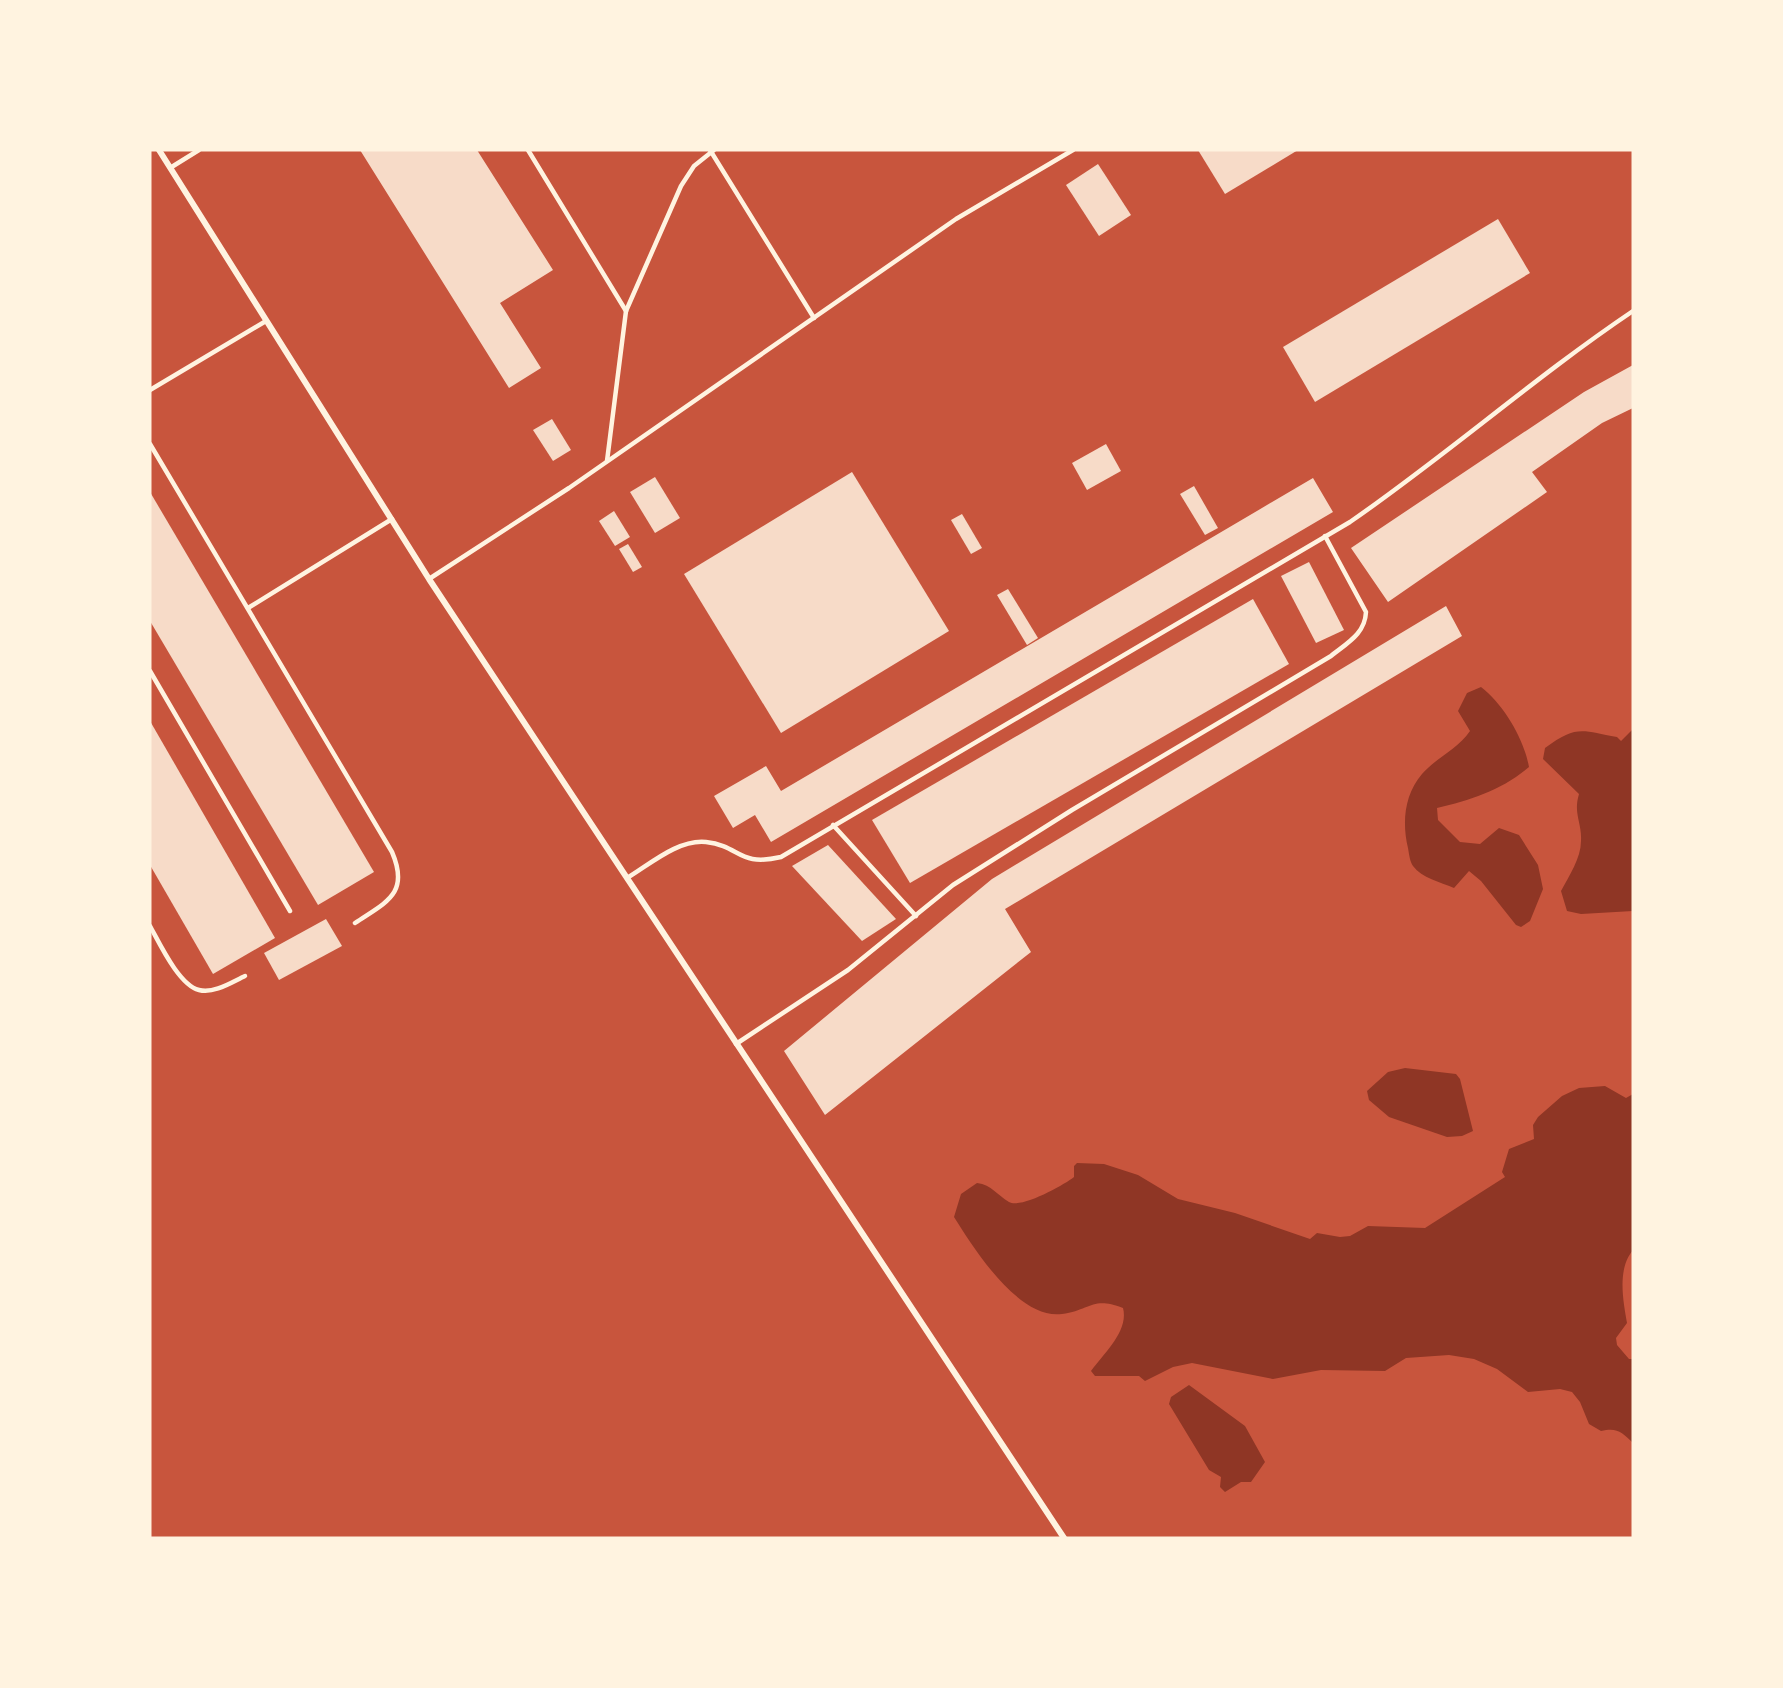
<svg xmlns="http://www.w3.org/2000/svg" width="1783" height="1688" viewBox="0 0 1783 1688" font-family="Arial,sans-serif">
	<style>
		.water { fill: #8f3625 }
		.building { fill: #f7dbc8 }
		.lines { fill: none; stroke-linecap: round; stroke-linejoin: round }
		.service { stroke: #fff3e0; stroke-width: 4.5 }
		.minor { stroke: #fff3e0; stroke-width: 6 }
	</style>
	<rect width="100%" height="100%" fill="#c8553d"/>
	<g class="water">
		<path d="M1481,687c23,18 43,52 48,80 -27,23 -58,33 -92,41l1,12 22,22 20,2 19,-16 20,7 19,30 5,24 -13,32 -9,6 -5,-2 -35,-44 -12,-10 -15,17c-14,-6 -32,-10 -41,-22 -3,-4 -4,-12 -5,-18 -6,-25 -4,-53 14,-74 15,-17 36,-25 48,-43l-12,-20 9,-18z"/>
		<path d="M1633,729v182l-52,3 -14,-3 -6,-20c8,-15 20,-33 20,-50 1,-19 -8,-27 -2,-47l-36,-35 2,-11c31,-23 36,-18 72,-11l4,4z"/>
		<path d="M1405,1068l51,6 4,5 13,52 -11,5 -15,1 -58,-20 -20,-17 -2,-9 21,-19z"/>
		<path d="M1605,1086l21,12 7,-4v156c-16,19 -10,50 -6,73l-11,15 1,7 12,14h4v84c-11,-11 -16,-16 -32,-12l-12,-7 -9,-22 -8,-10 -12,-3 -32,3 -31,-23 -23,-10 -25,-4 -43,3 -21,13 -64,-1 -48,9 -81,-16 -19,4 -28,14 -6,-5h-44l-4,-5c13,-18 38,-40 32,-63 -31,-12 -32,2 -61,6 -43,6 -88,-65 -108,-97l7,-23 16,-11c15,2 20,12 32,19 12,7 55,-17 65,-25v-11l3,-3 27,1 34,11 40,24 57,14 75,26 7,-6 23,4 10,-1 18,-10 57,2 80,-51 -3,-5 7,-23 25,-10 -1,-14 5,-8 24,-21 17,-8z"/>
		<path d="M1189,1385l56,41 20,36 -14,20h-10l-16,10 -5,-5 1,-10 -12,-7 -40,-66 2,-7z"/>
	</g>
	<g class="building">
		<path d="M360,150h117l76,120 -53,33 41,65 -32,20z"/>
		<path d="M1198,150h100l-73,44z"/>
		<path d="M1098,164l33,51 -32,21 -33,-51z"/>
		<path d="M1498,219l32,54 -215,129 -32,-55z"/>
		<path d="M1633,365v43l-31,15 -70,49 15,20 -159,110 -37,-54 233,-156z"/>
		<path d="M552,419l19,31 -18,11 -20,-31z"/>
		<path d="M1106,444l15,27 -34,19 -15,-27z"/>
		<path d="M852,472l97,159 -168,102 -97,-159z"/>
		<path d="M655,477l25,41 -25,15 -25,-41z"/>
		<path d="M1313,478l20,34 -562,330 -16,-27 -22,13 -19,-32 52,-30 15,25z"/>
		<path d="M1194,486l24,42 -13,7 -25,-41z"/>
		<path d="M150,492l224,380 -56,33 -168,-284z"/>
		<path d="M614,511l16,26 -15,9 -16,-25z"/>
		<path d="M962,514l20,34 -11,6 -20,-34z"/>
		<path d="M628,544l14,23 -9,5 -14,-23z"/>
		<path d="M1309,562l35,68 -28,13 -35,-67z"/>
		<path d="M1008,589l30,49 -11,7 -30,-50z"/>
		<path d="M1253,599l36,65 -379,219 -38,-63z"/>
		<path d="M1446,606l16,30 -457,273 26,43 -206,163 -41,-64 208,-172z"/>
		<path d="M150,721l125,217 -62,36 -63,-109z"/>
		<path d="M828,845l68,74 -34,22 -70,-75z"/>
		<path d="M326,919l16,27 -63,34 -15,-27z"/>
	</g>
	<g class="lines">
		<g class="service">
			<path d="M528,150l98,161"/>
			<path d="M710,150l104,168"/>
			<path d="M170,168l29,-18"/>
			<path d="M150,390l116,-69"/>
			<path d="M150,444l242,408c18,42 -6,50 -37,71"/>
			<path d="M607,461l19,-150 55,-125 13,-20 20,-16"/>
			<path d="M429,579l140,-91 387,-269 117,-69"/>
			<path d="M248,608l144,-89"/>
			<path d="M150,671l140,240"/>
			<path d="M833,825l83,91"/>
			<path d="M627,878c22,-13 51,-39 79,-36 35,4 32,25 75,15l569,-335c97,-67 185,-145 283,-211"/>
			<path d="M150,926c10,18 29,59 49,64 15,4 33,-8 46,-14"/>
			<path d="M736,1044l112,-74 105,-85 119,-75 259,-154c16,-13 34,-22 35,-44l-41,-76"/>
		</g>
		<path class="minor" d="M159,150l270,429 635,959"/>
	</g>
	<rect width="1783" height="1688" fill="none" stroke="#fff3e0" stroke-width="303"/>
</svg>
